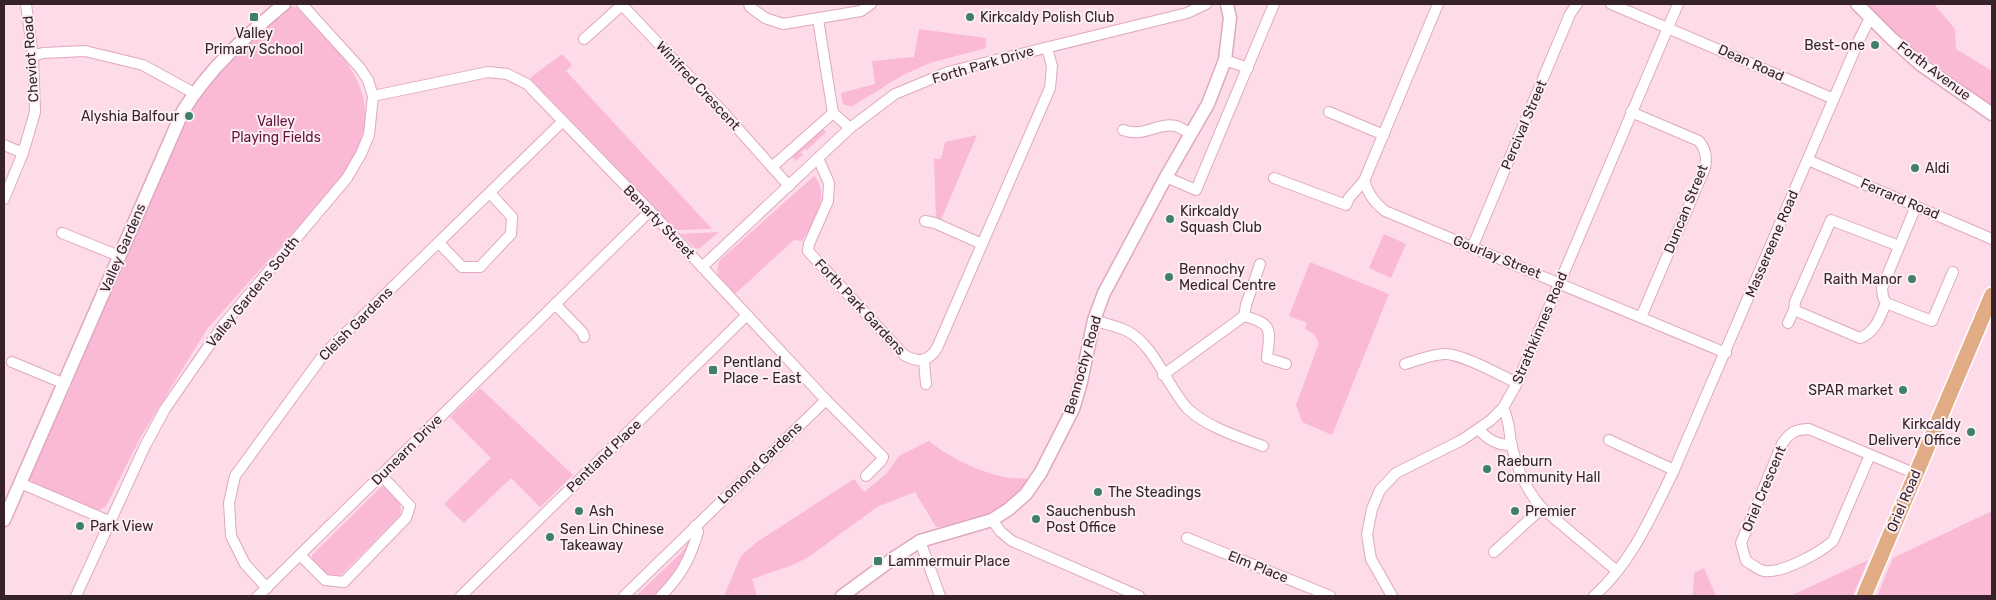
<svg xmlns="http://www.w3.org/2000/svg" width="1996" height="600" viewBox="0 0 1996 600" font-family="Rubik,sans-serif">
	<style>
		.green { fill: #fab9d4 }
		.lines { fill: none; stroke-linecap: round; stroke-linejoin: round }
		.minor-casing { stroke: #dfa8bf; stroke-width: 12 }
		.tertiary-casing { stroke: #dfa8bf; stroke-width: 15 }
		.primary-casing { stroke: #fff; stroke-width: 18 }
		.minor { stroke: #fff; stroke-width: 10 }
		.tertiary { stroke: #fff; stroke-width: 12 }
		.primary { stroke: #e1ab86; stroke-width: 15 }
		.poi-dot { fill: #407f6c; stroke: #fbeff4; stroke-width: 2 }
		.labels { text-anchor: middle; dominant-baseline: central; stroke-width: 4; stroke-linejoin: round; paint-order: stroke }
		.poi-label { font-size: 14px; fill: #37222b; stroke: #fbeff4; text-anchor: start }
		.street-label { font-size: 14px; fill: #37222b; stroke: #fbeff4 }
		.park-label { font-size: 14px; fill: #651340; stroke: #fbeff4 }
	</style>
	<rect width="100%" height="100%" fill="#fedbe9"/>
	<g class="green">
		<path d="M1865,4h69l21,25 1,20 36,22v35l-95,-69z"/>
		<path d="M291,6l6,2c31,33 73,66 68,116 -3,19 -14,37 -23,54l-135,151 -67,109 -34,68 -6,4h-7l-61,-27 -4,-9 41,-83 53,-130 69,-157 49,-58 44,-39z"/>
		<path d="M919,29l67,9v10l-56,15 -27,12 -52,32 -8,-3 -2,-11 34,-9 -3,-23 42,-4z"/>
		<path d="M562,54l10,11 -6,6 146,158 -36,1 -146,-152z"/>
		<path d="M823,129l3,3 -19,18 -2,-1 -4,3 2,3 -8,6 -3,-4z"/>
		<path d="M977,135l-37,87 -4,-1 -2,-62h7l4,-17z"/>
		<path d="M814,176c17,18 -1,48 -12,65l-8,-1 -59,54c-11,-11 -23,-17 -15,-34z"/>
		<path d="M719,232l-19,16 -4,1 -16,-15z"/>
		<path d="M1384,234l22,10 -15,34 -22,-10z"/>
		<path d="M1310,262l79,32 -57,141 -30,-13 -6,-17 23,-62 -6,-10 -8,-4 2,-6 -18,-7z"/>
		<path d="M480,388l93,87 -33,32 -29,-29 -47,45 -20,-19 47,-46 -41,-41z"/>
		<path d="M929,441c19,16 51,31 75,36 8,2 17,1 24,2 -16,35 -57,44 -92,48l-21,-35 -38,15 -67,49 -17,9 -41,14 5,17h-33l17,-40 16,-14 97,-63 10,13 22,-18 13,-18z"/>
		<path d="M385,486c9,10 19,16 15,29l-60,61 -11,1 -17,-18v-4l69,-68z"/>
		<path d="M1992,511v85h-115l16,-38z"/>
		<path d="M693,536c-5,23 -21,44 -37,60h-20l45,-43z"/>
		<path d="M1868,560l-15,36h-63z"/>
		<path d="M1704,568l12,28h-25l2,-2 1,-21z"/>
	</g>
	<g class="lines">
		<defs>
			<g id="minor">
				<path d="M621,4l103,109 65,73"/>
				<path d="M749,4l1,3 15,11 18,6 78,-13 10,-7"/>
				<path d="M1611,4l223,95"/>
				<path d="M584,39l38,-34"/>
				<path d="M33,56l10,-3 42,-2 58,14 51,28"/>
				<path d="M1225,60l23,8"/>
				<path d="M373,96l115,-24 19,2 20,10 123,127 176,189 57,57 -2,4 -15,15"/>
				<path d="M1329,112l55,23"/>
				<path d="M1631,112l68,29c7,9 8,16 6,27l-64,149"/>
				<path d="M833,113l17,15"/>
				<path d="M1123,130c23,8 33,-8 53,-4 5,2 10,5 15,8"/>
				<path d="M4,145l19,8"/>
				<path d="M818,158l11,25 -1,18 -19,43 -1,7 96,104c15,8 24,7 33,-7l113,-260 2,-22 -5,-18"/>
				<path d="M1808,160l184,79"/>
				<path d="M772,167l61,-54 -15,-94"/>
				<path d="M1166,177l30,13 78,-186"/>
				<path d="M1274,178l72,27 3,-7 15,-17 74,-177"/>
				<path d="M1364,181c5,14 10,21 21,30l341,142"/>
				<path d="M4,199l19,-46 12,-41 -2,-56 -7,-52"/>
				<path d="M925,221l10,2 47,21"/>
				<path d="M62,233l57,23"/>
				<path d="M439,243l23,24h18l31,-33 1,-17 -22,-24"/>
				<path d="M1472,248l98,-234 7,-10"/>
				<path d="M702,267l148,-139 45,-34 53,-22 239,-59 19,-9"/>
				<path d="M1886,303l46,18 21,-49"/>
				<path d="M555,304l28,29 1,4"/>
				<path d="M1794,310l66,28c16,-6 20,-21 26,-35l-3,-6 -1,-9 34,-82"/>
				<path d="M1244,316c30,8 26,14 23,42l19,6"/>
				<path d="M1094,320c11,4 23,6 33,11 28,14 40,56 61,78 19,18 51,28 75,37"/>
				<path d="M1788,323l6,-13 1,-8 36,-82 68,26"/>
				<path d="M924,361l2,23"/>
				<path d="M12,362l53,22"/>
				<path d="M1405,364c13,-4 25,-9 39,-10 17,-1 56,21 73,29"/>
				<path d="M1163,375l81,-59 2,-11 14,-41"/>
				<path d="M1503,408c6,10 6,23 8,34 5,25 14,47 31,66l75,63"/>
				<path d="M1479,429c7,10 20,17 33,16"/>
				<path d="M1609,440l65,30"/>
				<path d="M1870,455l-37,86c-13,12 -52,33 -69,30 -6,-1 -12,-7 -18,-10l-5,-18 41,-99c7,-11 14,-15 27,-15l107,45"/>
				<path d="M20,483l89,38"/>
				<path d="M992,520l9,12 11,9 127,55"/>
				<path d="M1187,538l143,58"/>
				<path d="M920,541l20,55"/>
				<path d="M1494,552l48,-44"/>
				<path d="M300,555l25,25 19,2 62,-64 4,-12 -29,-31"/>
				<path d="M267,588l-22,-24 -14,-28 -2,-33 6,-27 89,-122 238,-232"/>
				<path d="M76,596l69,-150 20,-37 59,-85 123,-146 14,-24 8,-19 4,-39 -5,-16 -8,-12 -58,-64"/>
				<path d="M258,596l392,-385"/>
				<path d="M461,596l286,-281"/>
				<path d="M624,596l202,-196"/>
				<path d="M661,596c20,-20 29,-37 37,-64l-3,-6"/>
				<path d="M1392,596l-21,-37 -4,-25 5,-25 8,-19 16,-17 66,-33 29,-20 12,-12 14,-25 161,-379"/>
				<path d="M1594,596c37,-32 59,-83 80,-126l185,-430 11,-22"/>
			</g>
			<g id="tertiary">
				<path d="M1857,4l34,34 29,26 72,50"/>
				<path d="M4,520l179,-409c28,-45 62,-74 101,-107"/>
				<path d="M842,596l52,-38 26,-17 72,-21 17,-11 17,-15 15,-22 32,-63 8,-27 13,-62 10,-27 62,-116 42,-73 17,-44 5,-42 -3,-14"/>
			</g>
			<path id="primary" d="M1864,596l128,-301"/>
		</defs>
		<use href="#minor" class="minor-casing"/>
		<use href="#tertiary" class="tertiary-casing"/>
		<use href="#primary" class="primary-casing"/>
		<use href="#minor" class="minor"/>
		<use href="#tertiary" class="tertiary"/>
		<use href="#primary" class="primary"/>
	</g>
	<g class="poi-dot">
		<rect x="249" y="12" width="10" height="10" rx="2.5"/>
		<circle cx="970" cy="17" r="5"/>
		<circle cx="1875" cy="45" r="5"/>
		<circle cx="189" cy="116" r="5"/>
		<circle cx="1915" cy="168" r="5"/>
		<circle cx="1170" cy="219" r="5"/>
		<circle cx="1169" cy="277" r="5"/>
		<circle cx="1912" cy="279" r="5"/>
		<rect x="708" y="365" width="10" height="10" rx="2.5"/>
		<circle cx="1903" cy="390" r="5"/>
		<circle cx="1971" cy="432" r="5"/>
		<circle cx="1487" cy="469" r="5"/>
		<circle cx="1098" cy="492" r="5"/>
		<circle cx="579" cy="511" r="5"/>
		<circle cx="1515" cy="511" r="5"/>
		<circle cx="1036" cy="519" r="5"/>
		<circle cx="80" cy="526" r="5"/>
		<circle cx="550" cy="537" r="5"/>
		<rect x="873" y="556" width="10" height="10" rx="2.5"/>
	</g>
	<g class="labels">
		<g class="poi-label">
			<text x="980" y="17">Kirkcaldy Polish Club</text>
			<text x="254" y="33" text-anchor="middle">Valley<tspan x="254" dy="16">Primary School</tspan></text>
			<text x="1865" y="45" text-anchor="end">Best-one</text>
			<text x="179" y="116" text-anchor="end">Alyshia Balfour</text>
			<text x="1925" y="168">Aldi</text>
			<text x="1180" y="211">Kirkcaldy<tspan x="1180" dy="16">Squash Club</tspan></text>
			<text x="1179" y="269">Bennochy<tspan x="1179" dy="16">Medical Centre</tspan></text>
			<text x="1902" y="279" text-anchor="end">Raith Manor</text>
			<text x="723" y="362">Pentland<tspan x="723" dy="16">Place - East</tspan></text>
			<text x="1893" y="390" text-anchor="end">SPAR market</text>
			<text x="1961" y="424" text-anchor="end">Kirkcaldy<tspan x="1961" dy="16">Delivery Office</tspan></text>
			<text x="1497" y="461">Raeburn<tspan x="1497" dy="16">Community Hall</tspan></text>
			<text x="1108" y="492">The Steadings</text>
			<text x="589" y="511">Ash</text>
			<text x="1046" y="511">Sauchenbush<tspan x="1046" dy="16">Post Office</tspan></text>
			<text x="1525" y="511">Premier</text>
			<text x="90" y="526">Park View</text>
			<text x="560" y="529">Sen Lin Chinese<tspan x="560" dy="16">Takeaway</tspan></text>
			<text x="888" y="561">Lammermuir Place</text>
		</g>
		<g class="street-label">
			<text transform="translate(31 59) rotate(-94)">Cheviot Road</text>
			<text transform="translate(1751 63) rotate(24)">Dean Road</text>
			<text transform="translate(983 65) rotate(-16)">Forth Park Drive</text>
			<text transform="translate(1934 71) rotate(37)">Forth Avenue</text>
			<text transform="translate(698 86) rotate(47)">Winifred Crescent</text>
			<text transform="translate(1524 125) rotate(-67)">Percival Street</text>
			<text transform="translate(1900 199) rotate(23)">Ferrard Road</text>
			<text transform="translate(1686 209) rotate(-68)">Duncan Street</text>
			<text transform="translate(659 222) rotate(46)">Benarty Street</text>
			<text transform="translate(1772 244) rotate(-67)">Massereene Road</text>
			<text transform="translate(123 248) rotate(-67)">Valley Gardens</text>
			<text transform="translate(1497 257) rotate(22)">Gourlay Street</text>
			<text transform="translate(253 292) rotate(-51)">Valley Gardens South</text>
			<text transform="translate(860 307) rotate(47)">Forth Park Gardens</text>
			<text transform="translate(356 324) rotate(-45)">Cleish Gardens</text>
			<text transform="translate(1540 328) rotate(-67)">Strathkinnes Road</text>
			<text transform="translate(1083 365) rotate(-74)">Bennochy Road</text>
			<text transform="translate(407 450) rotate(-45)">Dunearn Drive</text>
			<text transform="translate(604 456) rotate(-44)">Pentland Place</text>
			<text transform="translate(760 463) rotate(-44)">Lomond Gardens</text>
			<text transform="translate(1764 489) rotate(-67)">Oriel Crescent</text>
			<text transform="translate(1904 501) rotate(-67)">Oriel Road</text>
			<text transform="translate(1258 567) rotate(22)">Elm Place</text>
		</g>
		<g class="park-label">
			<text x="276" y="121">Valley<tspan x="276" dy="16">Playing Fields</tspan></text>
		</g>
	</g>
	<rect width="1996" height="600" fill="none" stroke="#37222b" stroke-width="10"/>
</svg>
